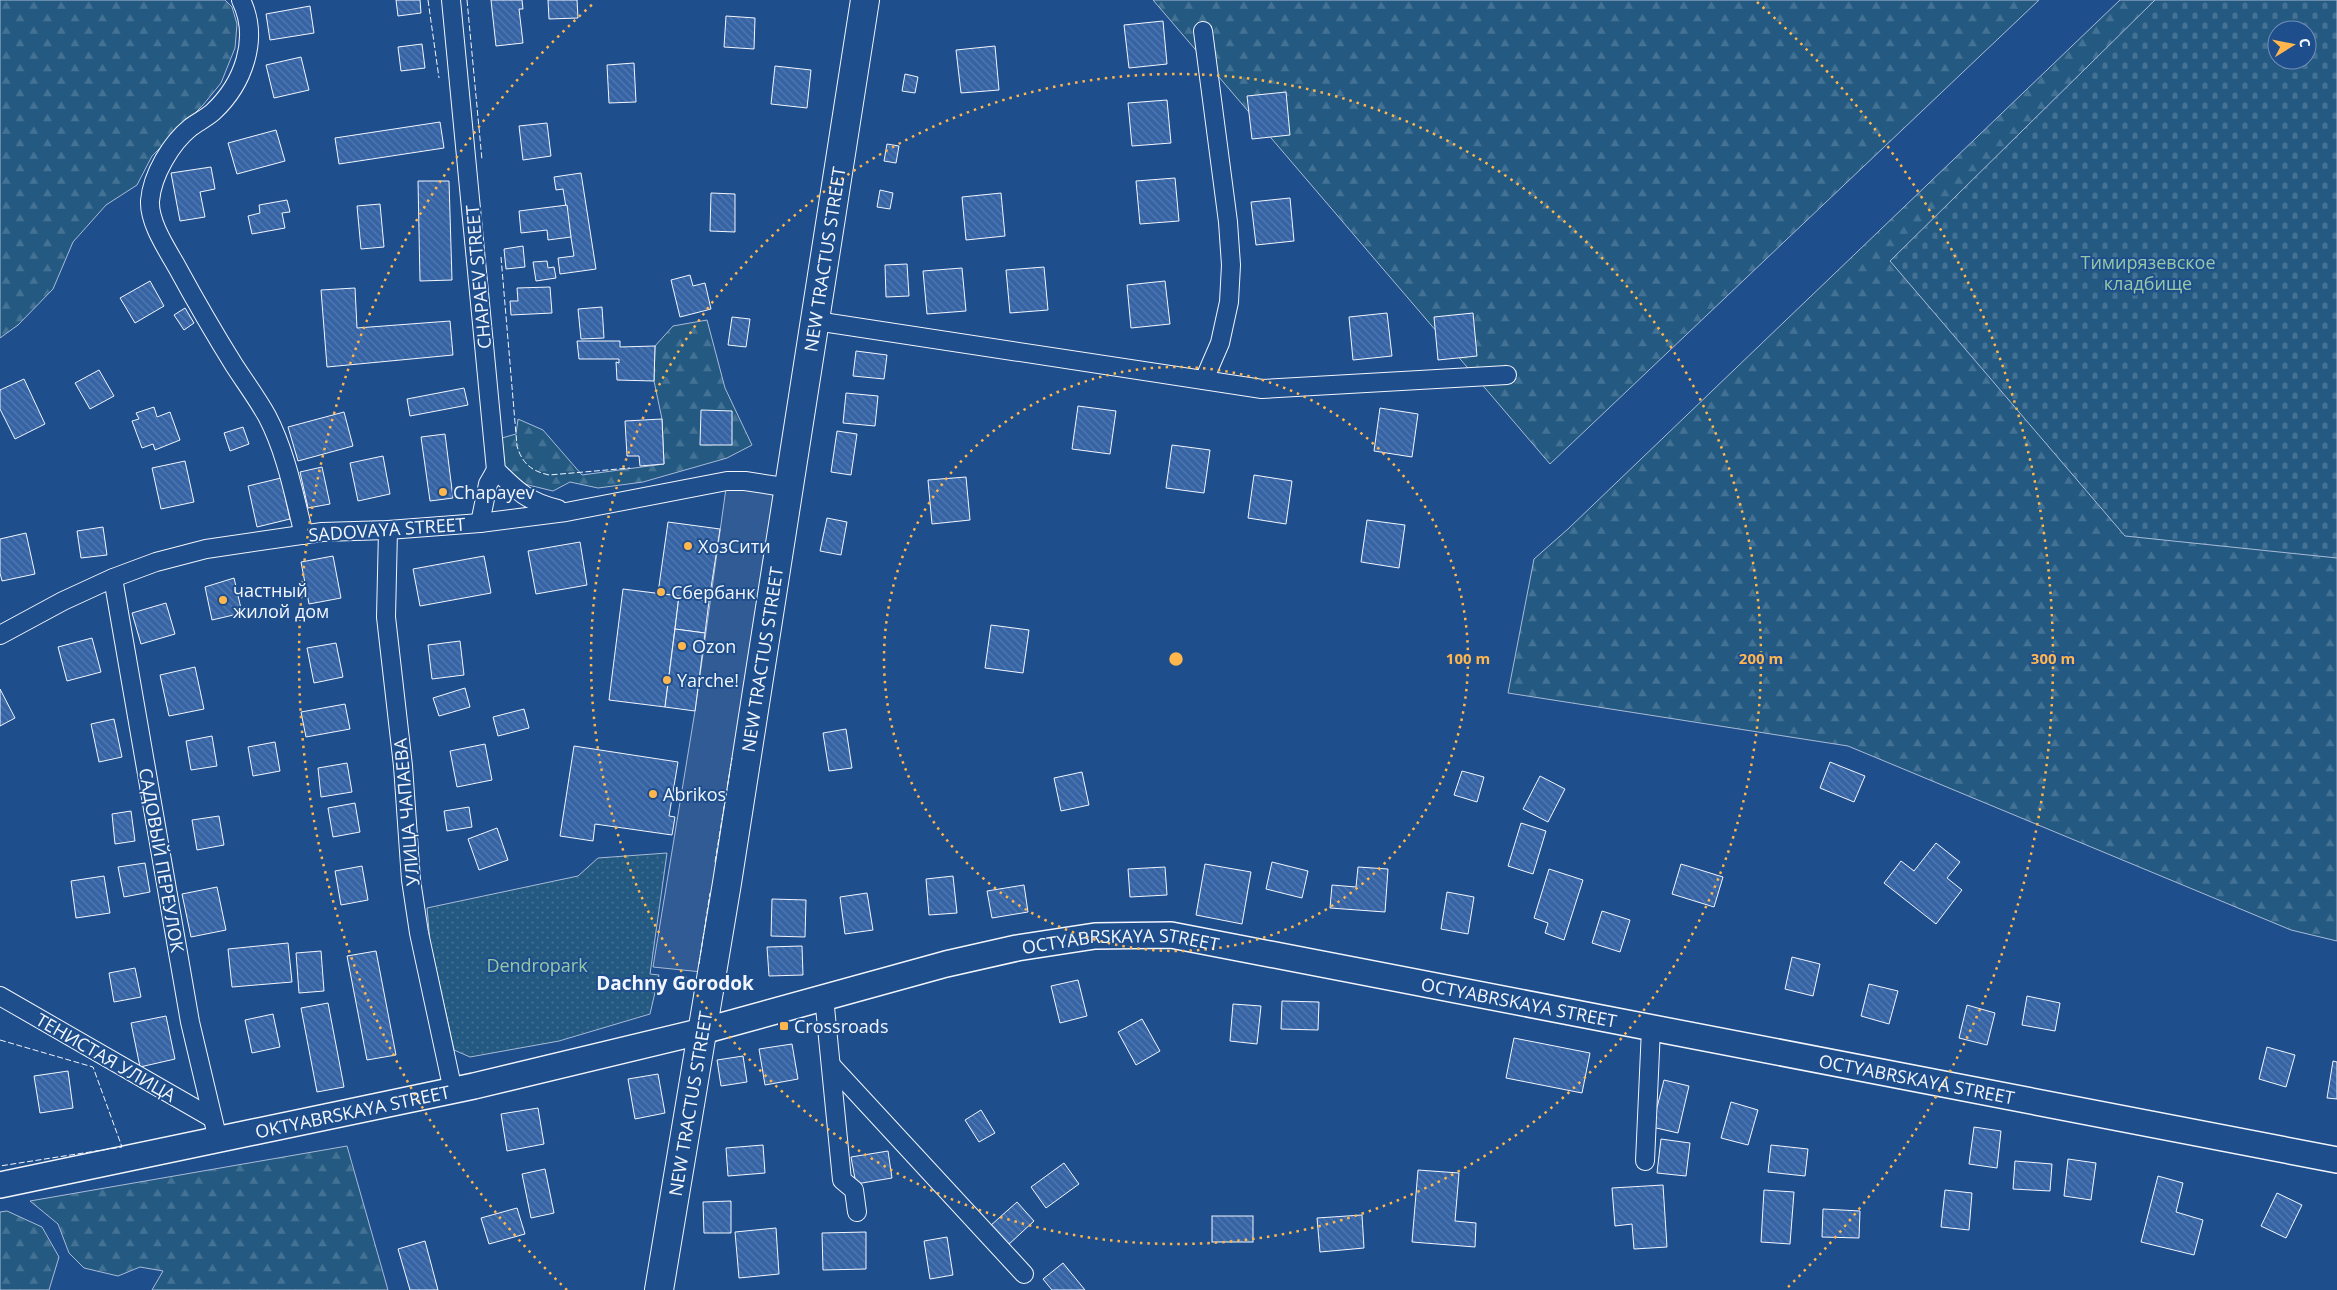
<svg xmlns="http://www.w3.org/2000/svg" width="2337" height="1290" viewBox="0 0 2337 1290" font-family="'Open Sans',sans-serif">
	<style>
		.forest { fill: url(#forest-firs); stroke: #a8bbd7; fill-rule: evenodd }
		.cemetery { fill: url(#cemetery-stones); stroke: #a8bbd7; fill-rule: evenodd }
		.park { fill: url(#park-dots); stroke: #a8bbd7 }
		.parking { fill: #305b95; stroke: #a8bbd7 }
		.building { fill: url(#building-back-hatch); stroke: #f2f6ff }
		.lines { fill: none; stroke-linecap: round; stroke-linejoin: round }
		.street-casing { stroke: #f2f6ff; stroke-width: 20 }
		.secondary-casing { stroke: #f2f6ff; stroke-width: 28 }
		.primary-casing { stroke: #f2f6ff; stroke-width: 30 }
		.street { stroke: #1f4e8c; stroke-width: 18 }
		.secondary { stroke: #1f4e8c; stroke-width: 25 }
		.primary { stroke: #1f4e8c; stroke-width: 28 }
		.fence { stroke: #f2f6ff; stroke-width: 1; stroke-dasharray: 6 2.5; stroke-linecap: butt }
		.ring { fill: none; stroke: #ffb74d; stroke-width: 2.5; stroke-dasharray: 2.5 5 }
		.poi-dot { fill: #ffb74d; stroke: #1f4e8c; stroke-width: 2 }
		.labels { text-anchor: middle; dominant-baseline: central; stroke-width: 4; stroke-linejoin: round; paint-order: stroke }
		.street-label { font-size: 18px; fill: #f2f6ff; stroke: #1f4e8c }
		.park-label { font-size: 18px; fill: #97c8a6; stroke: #1f4e8c }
		.poi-label { font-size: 18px; fill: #f2f6ff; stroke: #1f4e8c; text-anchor: start }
		.neighbourhood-label { font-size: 19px; font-weight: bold; fill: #f2f6ff; stroke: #1f4e8c }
		.centre { fill: #ffb74d; stroke: #1f4e8c; stroke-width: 2.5 }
		.ring-label { font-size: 15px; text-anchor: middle; font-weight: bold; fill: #ffb74d; stroke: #1f4e8c; stroke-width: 4; stroke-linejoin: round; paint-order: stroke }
	</style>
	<defs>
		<pattern id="forest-firs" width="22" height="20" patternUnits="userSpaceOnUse" patternTransform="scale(1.25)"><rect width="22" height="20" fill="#245a82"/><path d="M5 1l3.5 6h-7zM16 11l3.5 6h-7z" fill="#447295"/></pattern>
		<pattern id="cemetery-stones" width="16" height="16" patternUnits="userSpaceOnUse" patternTransform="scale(1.25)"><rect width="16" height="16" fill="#245a82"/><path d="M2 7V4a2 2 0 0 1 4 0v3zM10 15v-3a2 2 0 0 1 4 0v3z" fill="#447295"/></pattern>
		<pattern id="park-dots" width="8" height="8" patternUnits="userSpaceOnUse" patternTransform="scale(1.25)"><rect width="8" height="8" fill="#245a82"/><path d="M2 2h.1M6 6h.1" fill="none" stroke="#447295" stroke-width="1.8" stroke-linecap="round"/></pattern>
		<pattern id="building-back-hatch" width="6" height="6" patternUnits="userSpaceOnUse" patternTransform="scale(1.25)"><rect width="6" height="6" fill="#3563a3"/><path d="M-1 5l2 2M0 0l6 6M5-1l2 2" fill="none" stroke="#537ab1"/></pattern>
	</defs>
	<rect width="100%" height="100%" fill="#1f4e8c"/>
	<g class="forest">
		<path d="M0,0h225l7,7 5,17 -2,24 -14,35 -18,22 -51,51 -15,29 -31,20 -33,37 -20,47 -35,36 -18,13z"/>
		<path d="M1153,0h886l-489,464z"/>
		<path d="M2120,0h217v941l-46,-11 -443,-184 -340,-53 26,-134 34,-30zM2277,30h30v30h-30z"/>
		<path d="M707,320l18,68 27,57 -25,13 -84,24 -45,6 -28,-6 -17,9 -37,-9 -12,-16 -2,-28 14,-4 2,-15 25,11 39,45 82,-11 -2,-45 -8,-38 1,-35 18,-20z"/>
		<path d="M347,1146l41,144h-236l11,-19 -23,-4 -22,9 -34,-8 -15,-15 -11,-29 -28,-23z"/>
		<path d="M7,1211l35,16 17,30 -10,33h-49v-78z"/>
	</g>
	<path class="cemetery" d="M2155,0h182v558l-212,-22 -235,-275zM2277,30h30v30h-30z"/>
	<path class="park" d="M667,853l-17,121 9,1 -9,39 -91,27 -89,16 -16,-7 -24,-108 -3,-34 151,-32 20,-18z"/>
	<path class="parking" d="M727,481l63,7 -78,485 -59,-6 42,-256z"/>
	<g class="building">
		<path d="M396,0h24l1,13 -23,3z"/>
		<path d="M491,0h31l1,9h-4l4,34 -27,3z"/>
		<path d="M548,0h29l1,18 -29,1z"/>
		<path d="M310,6l4,27 -44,7 -4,-26z"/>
		<path d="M726,16l29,2 -1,31 -30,-2z"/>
		<path d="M1163,21l4,43 -38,4 -5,-43z"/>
		<path d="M422,44l3,24 -24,3 -3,-24z"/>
		<path d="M995,46l4,44 -38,3 -5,-43z"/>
		<path d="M301,57l8,33 -35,8 -8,-33z"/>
		<path d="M634,63l2,39 -27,1 -2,-38z"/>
		<path d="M775,66l36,4 -4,38 -36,-4z"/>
		<path d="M905,74l13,3 -3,16 -13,-2z"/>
		<path d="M1286,92l4,43 -38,4 -5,-43z"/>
		<path d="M1167,100l4,43 -39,3 -4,-43z"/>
		<path d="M440,122l4,26 -105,16 -4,-26z"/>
		<path d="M547,123l4,33 -28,4 -4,-34z"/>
		<path d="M276,130l9,31 -48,13 -9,-31z"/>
		<path d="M887,144l12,2 -3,17 -12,-2z"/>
		<path d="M211,167l4,22 -15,3 5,25 -25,4 -9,-48z"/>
		<path d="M581,173l15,96 -36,5 -2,-16 16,-2 -11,-67 -7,1 -2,-13z"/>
		<path d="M1175,178l4,43 -39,3 -4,-43z"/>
		<path d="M418,181h31l3,99 -32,1z"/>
		<path d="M880,190l13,3 -3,16 -13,-2z"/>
		<path d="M711,193l24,1v38l-25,-1z"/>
		<path d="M1001,193l4,43 -39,4 -4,-43z"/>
		<path d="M1290,198l4,43 -38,4 -5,-43z"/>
		<path d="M287,200l3,12 -8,1 3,15 -33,6 -4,-18 12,-3 -1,-8z"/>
		<path d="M380,204l4,43 -23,2 -4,-43z"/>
		<path d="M567,205l4,32 -23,3 -1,-10 -26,3 -2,-22z"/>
		<path d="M523,246l2,21 -19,2 -2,-20z"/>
		<path d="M547,261l1,7 6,-1 2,11 -20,3 -3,-19z"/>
		<path d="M907,264l2,32 -23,1 -1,-32z"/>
		<path d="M1044,267l4,43 -38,3 -4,-43z"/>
		<path d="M962,268l4,43 -39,3 -4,-43z"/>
		<path d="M690,275l3,11 12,-3 6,26 -31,8 -9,-37z"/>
		<path d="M150,281l14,25 -29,17 -15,-25z"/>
		<path d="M1165,281l5,43 -39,4 -4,-43z"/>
		<path d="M550,287l2,26 -41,2 -1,-14h8l-1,-13z"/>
		<path d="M355,288l2,40 93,-7 3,34 -126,12 -6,-77z"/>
		<path d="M602,307l2,31 -23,1 -3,-30z"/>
		<path d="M185,308l9,15 -10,7 -10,-15z"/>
		<path d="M1387,313l5,43 -39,4 -4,-43z"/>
		<path d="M1473,313l4,43 -39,4 -4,-43z"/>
		<path d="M732,317l18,2 -4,28 -18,-2z"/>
		<path d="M577,341h43v6l35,-1 -1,35 -37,-1 -1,-18 3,1v-4h-40z"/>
		<path d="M856,351l31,4 -3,24 -31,-3z"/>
		<path d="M99,370l15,26 -24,13 -15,-26z"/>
		<path d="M24,379l21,45 -30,15 -15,-30v-19z"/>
		<path d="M464,388l4,17 -58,11 -3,-17z"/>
		<path d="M846,393l32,3 -3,30 -32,-3z"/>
		<path d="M1078,406l38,5 -6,43 -38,-5z"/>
		<path d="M154,407l3,10 13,-5 10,28 -25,10 -2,-6 -11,4 -10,-27 7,-2 -3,-6z"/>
		<path d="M1380,408l38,6 -6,43 -38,-6z"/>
		<path d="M701,410l31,1v34h-32z"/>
		<path d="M344,412l9,34 -55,15 -10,-34z"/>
		<path d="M662,419l2,45 -24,2 -1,-10h-12l-2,-35z"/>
		<path d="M243,427l6,17 -19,7 -6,-18z"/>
		<path d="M837,431l20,3 -6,41 -20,-3z"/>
		<path d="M445,434l8,64 -23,3 -9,-64z"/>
		<path d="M1172,445l38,5 -6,43 -38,-5z"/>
		<path d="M383,456l7,38 -32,7 -8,-38z"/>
		<path d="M185,461l9,41 -33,7 -9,-41z"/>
		<path d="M322,467l8,37 -22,4 -8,-36z"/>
		<path d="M1254,475l38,6 -6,43 -38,-6z"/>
		<path d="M966,477l4,43 -38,4 -4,-44z"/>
		<path d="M281,478l9,41 -33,8 -9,-41z"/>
		<path d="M827,518l20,4 -6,33 -21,-4z"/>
		<path d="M1367,520l38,5 -6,43 -38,-6z"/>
		<path d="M668,522l52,7 -11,72 -51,-8z"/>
		<path d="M103,527l4,28 -26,3 -4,-27z"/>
		<path d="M26,533l9,41 -33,7 -2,-8v-34z"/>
		<path d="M580,542l7,43 -51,9 -8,-43z"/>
		<path d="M333,556l8,42 -32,6 -8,-42z"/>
		<path d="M484,556l7,37 -71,13 -7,-37z"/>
		<path d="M234,578l8,35 -30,7 -7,-33z"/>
		<path d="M623,589l56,7 -14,111 -56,-7z"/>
		<path d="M679,596l30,5 -4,32 -30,-4z"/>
		<path d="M166,603l9,31 -34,10 -9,-31z"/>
		<path d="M991,625l38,5 -6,43 -38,-5z"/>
		<path d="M675,629l30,4 -10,78 -30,-4z"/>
		<path d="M92,638l9,34 -34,9 -9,-34z"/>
		<path d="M460,641l4,34 -32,4 -4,-34z"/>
		<path d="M336,643l7,34 -29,6 -7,-35z"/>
		<path d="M195,667l9,42 -35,7 -9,-41z"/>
		<path d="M465,688l5,19 -31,9 -6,-18z"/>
		<path d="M0,689l15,29 -15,8z"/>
		<path d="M345,704l5,25 -44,8 -5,-25z"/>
		<path d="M524,709l5,19 -31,8 -5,-19z"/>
		<path d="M114,719l8,38 -23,5 -8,-38z"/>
		<path d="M846,729l6,39 -23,3 -6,-38z"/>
		<path d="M212,736l5,30 -26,4 -5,-29z"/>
		<path d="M275,742l5,29 -27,5 -5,-29z"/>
		<path d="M485,744l7,36 -35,7 -7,-36z"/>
		<path d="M574,746l104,16 -9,54 6,1 -3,18 -77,-11 -2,17 -33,-5z"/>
		<path d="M1830,762l35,14 -11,26 -34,-14z"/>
		<path d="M347,763l5,29 -31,5 -3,-29z"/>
		<path d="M1462,771l22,6 -7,25 -23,-7z"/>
		<path d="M1082,772l7,33 -28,6 -7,-33z"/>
		<path d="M1540,776l25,13 -17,33 -25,-13z"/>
		<path d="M355,803l5,29 -27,5 -5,-29z"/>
		<path d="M469,807l3,20 -25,4 -3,-20z"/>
		<path d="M131,811l4,30 -20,3 -3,-30z"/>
		<path d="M219,816l5,29 -27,5 -5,-30z"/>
		<path d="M1521,823l25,8 -13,43 -25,-8z"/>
		<path d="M497,828l11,32 -29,10 -11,-31z"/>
		<path d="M1936,843l24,19 -13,16 15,12 -26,34 -52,-41 17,-22 13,10z"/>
		<path d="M1272,862l36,9 -6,27 -36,-9z"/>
		<path d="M145,863l5,29 -26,5 -6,-30z"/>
		<path d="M1205,864l46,8 -9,52 -46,-9z"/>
		<path d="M1681,864l42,13 -9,30 -42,-13z"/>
		<path d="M362,866l6,34 -27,5 -6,-34z"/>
		<path d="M1165,867l2,28 -37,2 -2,-28z"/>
		<path d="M1358,867l30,2 -3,43 -55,-4 2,-23 24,2z"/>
		<path d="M1549,869l34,11 -19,60 -19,-7 3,-10 -14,-5z"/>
		<path d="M104,876l6,37 -34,5 -5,-37z"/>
		<path d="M953,876l4,37 -28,2 -3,-36z"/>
		<path d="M1024,885l4,27 -36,6 -5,-27z"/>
		<path d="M217,887l9,43 -35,7 -9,-43z"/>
		<path d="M1447,892l27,5 -6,37 -27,-5z"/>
		<path d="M867,893l6,37 -28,4 -5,-37z"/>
		<path d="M772,899l34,1 -1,37 -34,-1z"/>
		<path d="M1602,911l28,9 -10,32 -28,-9z"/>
		<path d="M288,943l4,39 -60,5 -4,-38z"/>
		<path d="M802,946l1,29 -34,1 -2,-29z"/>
		<path d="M321,951l3,40 -25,2 -3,-40z"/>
		<path d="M376,951l20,104 -29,5 -20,-104z"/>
		<path d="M1792,957l28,7 -7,32 -28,-7z"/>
		<path d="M135,968l6,29 -27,5 -5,-29z"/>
		<path d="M1078,980l9,36 -27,7 -9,-37z"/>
		<path d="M1869,984l29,7 -9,33 -28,-8z"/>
		<path d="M2027,996l33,7 -5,28 -33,-6z"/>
		<path d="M1282,1001l37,1 -1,28 -37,-1z"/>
		<path d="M328,1003l16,84 -27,5 -16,-84z"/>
		<path d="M1233,1004l28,2 -4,38 -27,-3z"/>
		<path d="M1967,1005l28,8 -8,32 -28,-7z"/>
		<path d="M273,1014l7,33 -28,6 -7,-33z"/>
		<path d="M166,1016l9,43 -35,8 -9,-44z"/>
		<path d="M1142,1019l18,32 -24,14 -18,-33z"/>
		<path d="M1514,1038l76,15 -8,40 -76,-15z"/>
		<path d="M792,1044l6,35 -33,6 -6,-36z"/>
		<path d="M2267,1047l28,8 -9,32 -27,-8z"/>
		<path d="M743,1056l4,26 -26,4 -4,-26z"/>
		<path d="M2333,1061l4,1v37l-10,-1z"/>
		<path d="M68,1071l5,37 -33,5 -6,-37z"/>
		<path d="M658,1074l7,39 -30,6 -7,-40z"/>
		<path d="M1664,1080l25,6 -11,47 -26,-6z"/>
		<path d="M1731,1102l27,8 -10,35 -27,-7z"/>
		<path d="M538,1108l6,36 -37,7 -6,-37z"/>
		<path d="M981,1110l14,23 -16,9 -14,-22z"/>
		<path d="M1974,1127l27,4 -4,37 -28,-4z"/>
		<path d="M1661,1139l29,4 -4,33 -29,-3z"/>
		<path d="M763,1145l2,28 -37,3 -2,-28z"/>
		<path d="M1771,1145l37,4 -3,27 -37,-4z"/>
		<path d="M888,1151l4,27 -36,6 -5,-27z"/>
		<path d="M2068,1159l28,4 -5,37 -27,-4z"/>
		<path d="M2015,1161l37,3 -2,27 -37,-2z"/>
		<path d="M1064,1163l15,21 -33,24 -15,-21z"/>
		<path d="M545,1169l9,44 -23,5 -9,-44z"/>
		<path d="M1418,1170l41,3 -4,48 21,2 -1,24 -63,-5z"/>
		<path d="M2158,1176l25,7 -7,29 27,8 -9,35 -53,-13z"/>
		<path d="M1663,1185l4,62 -33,2 -2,-25 -17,2 -3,-38z"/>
		<path d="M1764,1190l30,2 -4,52 -29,-2z"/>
		<path d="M1945,1190l27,3 -3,37 -28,-3z"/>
		<path d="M2277,1193l25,12 -16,33 -25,-12z"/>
		<path d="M731,1201v32h-27l-1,-31z"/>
		<path d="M1017,1202l17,19 -26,24 -18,-19z"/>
		<path d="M517,1208l8,26 -36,10 -8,-26z"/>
		<path d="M1823,1209l37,2 -1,27 -37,-1z"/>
		<path d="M1362,1215l2,33 -44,4 -3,-34z"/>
		<rect x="1212" y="1216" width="41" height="26"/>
		<path d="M776,1228l3,46 -40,4 -4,-46z"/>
		<path d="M866,1232v37l-43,1 -1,-37z"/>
		<path d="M947,1237l6,38 -23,4 -6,-38z"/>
		<path d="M425,1241l13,49h-28l-12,-41z"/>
		<path d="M1063,1263l22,27h-33l-9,-11z"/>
	</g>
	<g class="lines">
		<defs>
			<g id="street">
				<path d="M241,0c19,39 2,84 -28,112 -7,6 -15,10 -22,15 -20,16 -39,48 -41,74 -1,22 17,48 27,66 18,33 37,66 57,98 11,17 23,33 33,51 19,36 27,79 37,119"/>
				<path d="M451,0l45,470c21,21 32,32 62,39"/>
				<path d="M1203,31l25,191 3,43 -2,37 -9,41 -16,37"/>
				<path d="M816,321l446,68 245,-14"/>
				<path d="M480,523l8,-39 8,-14"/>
				<path d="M388,530l-2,87 17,149 8,114 8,53 34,158"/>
				<path d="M113,578l77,444 28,118"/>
				<path d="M0,635l63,-34 50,-23 43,-16 50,-13 116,-17 66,-2 92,-7 86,-11 161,-31h18l45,7"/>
				<path d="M0,996l212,122"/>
				<path d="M824,997l18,183 12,10 3,22"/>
				<path d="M831,1065l193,209"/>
				<path d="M1645,1161l6,-132"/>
			</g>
			<g id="secondary">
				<path id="s1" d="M0,1185l474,-99 229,-55 243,-67 71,-16 78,-12 76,-1 1166,225"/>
			</g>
			<g id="primary">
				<path id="s2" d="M659,1290l68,-407 138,-883"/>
			</g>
		</defs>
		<use href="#street" class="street-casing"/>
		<use href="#secondary" class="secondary-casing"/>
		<use href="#primary" class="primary-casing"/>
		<use href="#street" class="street"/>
		<use href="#secondary" class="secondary"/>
		<use href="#primary" class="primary"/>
		<g class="fence">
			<path d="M428,0l11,78"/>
			<path d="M467,0l15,160"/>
			<path d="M501,257l16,189c5,17 14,25 32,29l81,-7"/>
			<path d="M715,862l17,-104"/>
			<path d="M699,964l11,-71"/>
			<path d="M0,1040l93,27 29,80 -122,19"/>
		</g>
	</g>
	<g class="ring">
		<circle cx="1176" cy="659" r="292"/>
		<circle cx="1176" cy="659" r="585"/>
		<path d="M567 1290A877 877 0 0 1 595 2M1757 2A877 877 0 0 1 1785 1290"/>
	</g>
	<g class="poi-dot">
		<circle cx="443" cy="492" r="5"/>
		<circle cx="688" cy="546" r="5"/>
		<circle cx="661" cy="592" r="5"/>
		<circle cx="223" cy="600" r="5"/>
		<circle cx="682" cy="646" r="5"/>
		<circle cx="667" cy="680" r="5"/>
		<circle cx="653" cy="794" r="5"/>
		<rect x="779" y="1021" width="10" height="10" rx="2.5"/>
	</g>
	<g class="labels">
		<g class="street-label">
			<text stroke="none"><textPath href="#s2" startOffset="1044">NEW TRACTUS STREET</textPath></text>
			<text transform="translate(478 277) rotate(-95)">CHAPAEV STREET</text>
			<text transform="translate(387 529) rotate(-4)">SADOVAYA STREET</text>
			<text stroke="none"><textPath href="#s2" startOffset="639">NEW TRACTUS STREET</textPath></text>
			<text transform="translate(406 812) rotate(-95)">УЛИЦА ЧАПАЕВА</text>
			<text transform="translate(162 860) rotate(80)">САДОВЫЙ ПЕРЕУЛОК</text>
			<text stroke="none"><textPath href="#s1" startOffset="1149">OCTYABRSKAYA STREET</textPath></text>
			<text stroke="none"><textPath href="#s1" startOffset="1554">OCTYABRSKAYA STREET</textPath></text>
			<text transform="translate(106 1057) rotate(30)">ТЕНИСТАЯ УЛИЦА</text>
			<text stroke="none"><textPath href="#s1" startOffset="1959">OCTYABRSKAYA STREET</textPath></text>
			<text stroke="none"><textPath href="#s2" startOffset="189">NEW TRACTUS STREET</textPath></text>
			<text stroke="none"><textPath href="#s1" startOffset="360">OKTYABRSKAYA STREET</textPath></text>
		</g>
		<g class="park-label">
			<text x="2148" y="262">Тимирязевское<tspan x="2148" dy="21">кладбище</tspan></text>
			<text x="537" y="965">Dendropark</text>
		</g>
		<g class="poi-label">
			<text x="453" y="492">Chapayev</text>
			<text x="698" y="546">ХозСити</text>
			<text x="233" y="590">частный<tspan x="233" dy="21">жилой дом</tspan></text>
			<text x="671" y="592">Сбербанк</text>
			<text x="692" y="646">Ozon</text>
			<text x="677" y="680">Yarche!</text>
			<text x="663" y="794">Abrikos</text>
			<text x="794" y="1026">Crossroads</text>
		</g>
		<g class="neighbourhood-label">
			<text x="675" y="983">Dachny Gorodok</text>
		</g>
	</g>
	<circle cx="1176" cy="659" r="8" class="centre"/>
	<g class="ring-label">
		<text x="1468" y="664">100 m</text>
		<text x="1761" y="664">200 m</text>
		<text x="2053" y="664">300 m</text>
	</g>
	<g transform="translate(2292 45) rotate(80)"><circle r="24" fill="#1f4e8c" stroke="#7391ba"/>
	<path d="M0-4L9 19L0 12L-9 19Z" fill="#ffb74d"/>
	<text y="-8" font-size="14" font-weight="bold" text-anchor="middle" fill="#f2f6ff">С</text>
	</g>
</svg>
